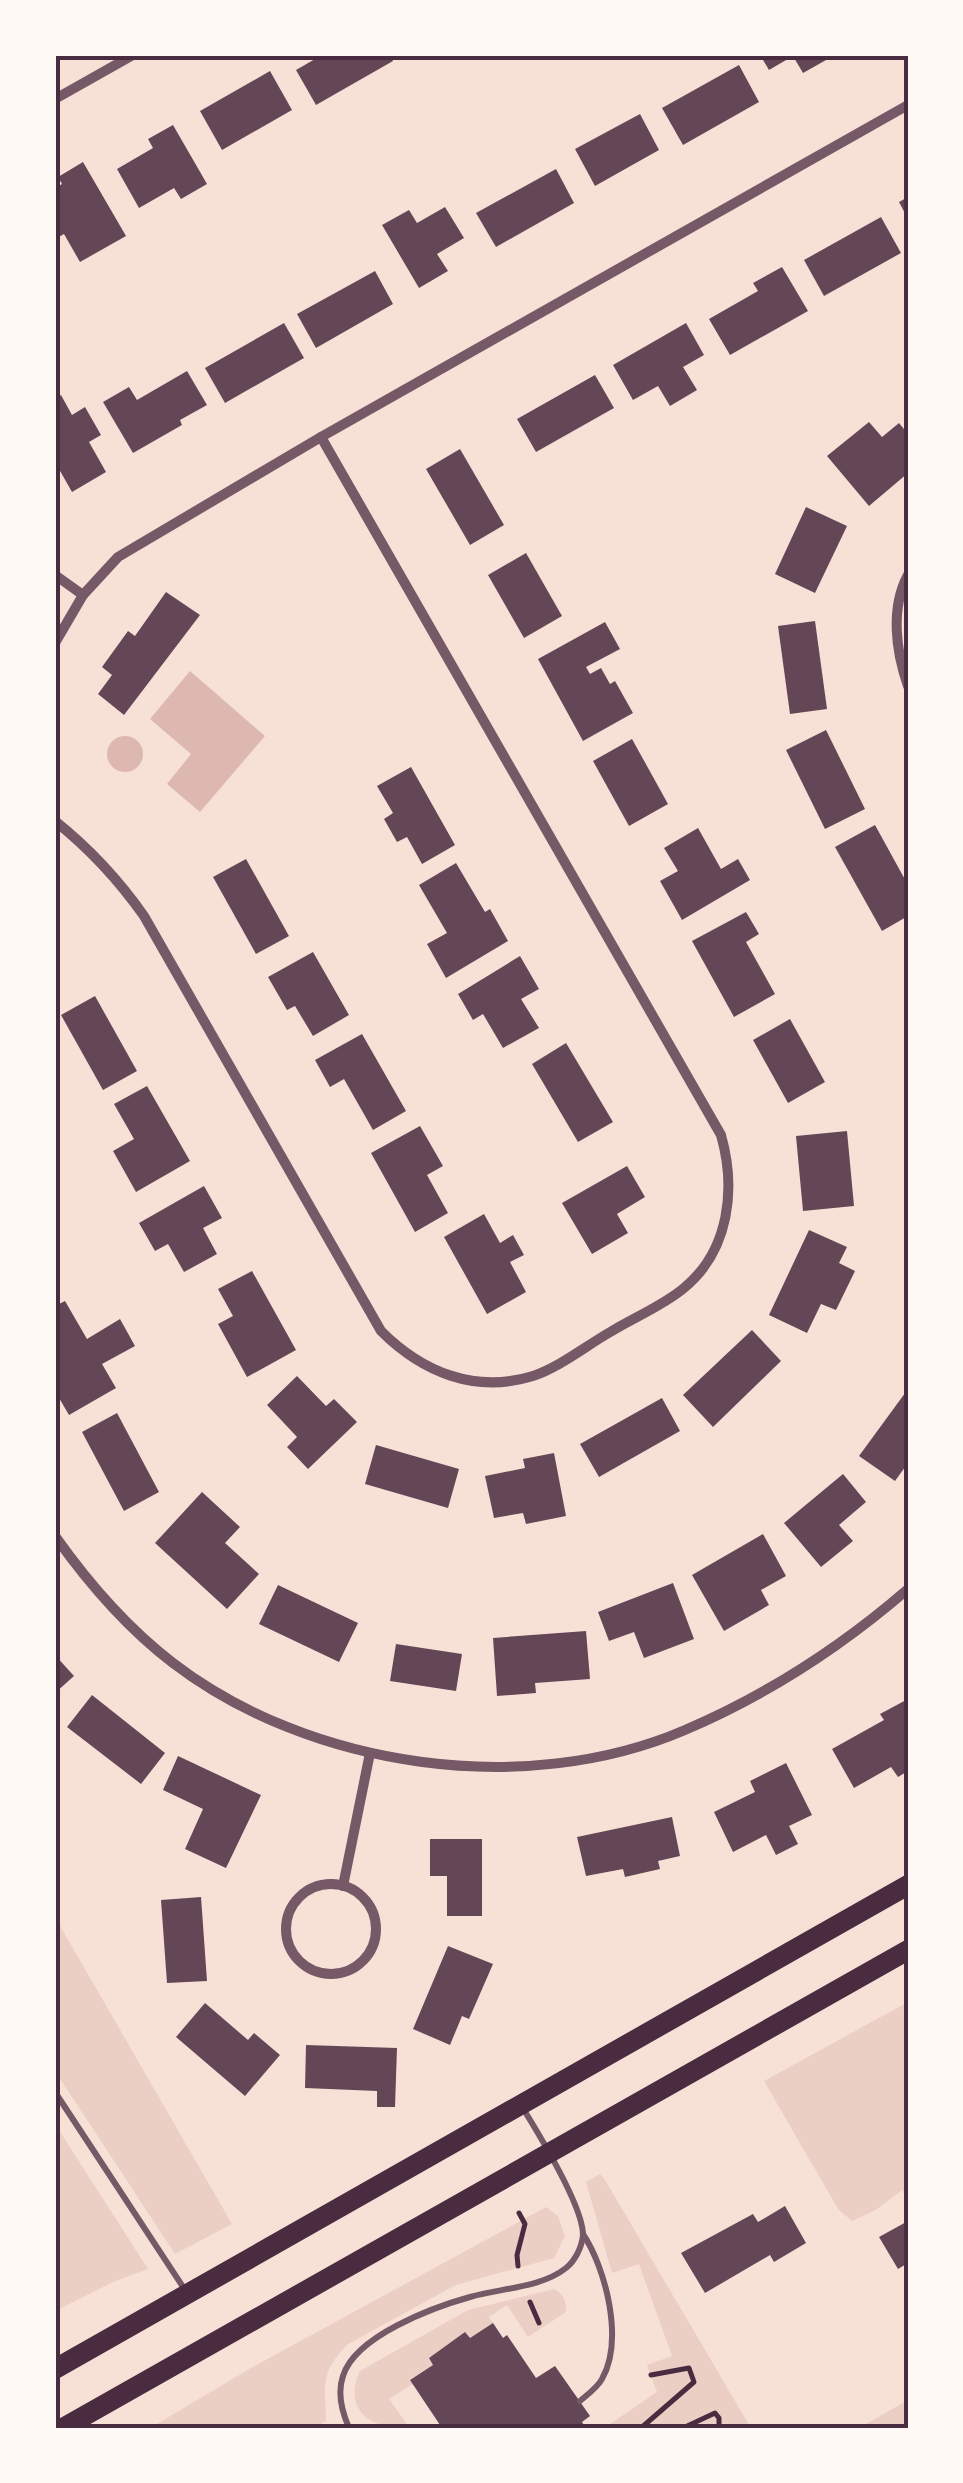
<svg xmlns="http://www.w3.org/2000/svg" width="963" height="2483" viewBox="0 0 963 2483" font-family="'Space Grotesk',sans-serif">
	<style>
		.green { fill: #ebcfc5 }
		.water { fill: #dcb8b0 }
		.building { fill: #644757 }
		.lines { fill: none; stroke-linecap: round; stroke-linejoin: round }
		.path { stroke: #4a2c40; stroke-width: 5 }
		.service { stroke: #755966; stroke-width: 6 }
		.minor { stroke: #755966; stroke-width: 10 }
		.primary { stroke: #4a2c40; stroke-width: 20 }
		.neatline { fill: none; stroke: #4a2c40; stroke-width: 4 }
	</style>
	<rect width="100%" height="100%" fill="#f7e1d7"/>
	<g class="green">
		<path d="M55,1917l177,307 -57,30 -120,-183z"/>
		<path d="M908,2002v197l-6,-9 -26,20 -24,11 -14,-12 -74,-128z"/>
		<path d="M55,2124l93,145 -35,13 -58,29z"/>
		<path d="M600,2174l5,6 146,248h-147l53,-36 -10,-27 25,-9 -33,-92 -27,9 -26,-91z"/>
		<path d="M546,2207l12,9 7,20 -11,22 -98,27 -108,59c-28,29 -23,39 -22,77l-11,7h-165l101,-60z"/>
		<path d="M554,2289c10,5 12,12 12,23l-38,25 -21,-32 -18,12 4,6 -23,15 -5,-5 -36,25 4,7 -23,14 3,5 -24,15 18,25c-36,9 -65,-16 -47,-53l108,-61z"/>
		<path d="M908,2400v28h-49z"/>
	</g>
	<g class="water">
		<path d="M190,671l75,65 -65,76 -33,-28 24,-30 -41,-35z"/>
		<circle cx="125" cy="754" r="18"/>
	</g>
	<g class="building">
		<path d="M322,55h68l3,6 -77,44 -20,-35z"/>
		<path d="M760,55h75l-32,18 -10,-17 -24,14z"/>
		<path d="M739,65l20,37 -76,43 -21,-37z"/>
		<path d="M270,71l22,39 -70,40 -22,-39z"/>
		<path d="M640,114l19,36 -64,36 -20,-37z"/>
		<path d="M173,125l34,59 -26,15 -7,-11 -35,20 -22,-39 36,-21 -5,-9z"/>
		<path d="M83,162l43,74 -46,26 -16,-28 -9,5v-51l7,-4 -4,-7z"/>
		<path d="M556,169l18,34 -78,44 -20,-34z"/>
		<path d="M908,197v22l-9,-17z"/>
		<path d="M445,207l19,31 -27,16 11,17 -29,17 -37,-63 27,-15 8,13z"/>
		<path d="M881,217l20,36 -77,43 -20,-36z"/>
		<path d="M782,267l26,44 -78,44 -21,-36 49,-28 -5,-8z"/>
		<path d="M375,271l18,33 -77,44 -19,-34z"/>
		<path d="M284,323l20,35 -79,45 -20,-35z"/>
		<path d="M686,323l18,32 -21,12 14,23 -27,16 -12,-20 -25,14 -20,-35z"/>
		<path d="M187,371l20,34 -27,15 2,5 -49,28 -30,-51 26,-15 8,13z"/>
		<path d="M595,375l19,33 -78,44 -19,-33z"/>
		<path d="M61,395l11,20 13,-8 16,28 -12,7 17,30 -34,20 -17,-30v-63z"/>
		<path d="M869,422l13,15 17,-14 9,11v39l-39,33 -42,-50z"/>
		<path d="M460,449l44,76 -34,20 -44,-76z"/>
		<path d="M806,507l41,19 -32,67 -40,-19z"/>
		<path d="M526,553l36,63 -38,22 -36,-63z"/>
		<path d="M166,592l34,23 -76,100 -26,-21 14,-19 -10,-8 26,-36 7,5z"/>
		<path d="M815,621l12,88 -37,5 -12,-88z"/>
		<path d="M605,622l15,27 -34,18 4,7 11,-6 9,16 5,-3 18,32 -50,28 -45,-82z"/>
		<path d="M826,730l39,79 -40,20 -39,-79z"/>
		<path d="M632,739l36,65 -39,22 -36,-65z"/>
		<path d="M411,767l44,78 -33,19 -15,-27 -10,5 -13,-23 9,-6 -16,-27z"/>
		<path d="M875,825l33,60v31l-26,15 -47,-84z"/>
		<path d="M698,828l23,41 17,-10 12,21 -68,40 -22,-39 18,-10 -14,-23z"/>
		<path d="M246,859l43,77 -33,18 -43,-77z"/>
		<path d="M456,863l29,49 5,-3 18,32 -62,37 -19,-34 20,-11 -28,-48z"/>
		<path d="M746,912l13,22 -13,8 29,52 -41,23 -42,-76z"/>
		<path d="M313,952l36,63 -36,21 -18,-30 -8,4 -19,-33z"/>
		<path d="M520,956l19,33 -18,10 18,29 -36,20 -20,-34 -10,6 -15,-26z"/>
		<path d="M95,996l42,75 -34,19 -42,-75z"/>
		<path d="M790,1019l35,63 -37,21 -35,-63z"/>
		<path d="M362,1034l44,77 -33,19 -29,-51 -14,8 -15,-27z"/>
		<path d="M566,1043l47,79 -35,20 -46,-78z"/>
		<path d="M147,1086l43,75 -54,31 -23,-41 21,-12 -20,-35z"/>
		<path d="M420,1126l23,40 -16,9 21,38 -33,19 -44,-79z"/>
		<path d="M847,1131l7,75 -51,5 -7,-75z"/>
		<path d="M627,1166l18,31 -28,17 11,19 -36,21 -30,-51z"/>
		<path d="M204,1186l18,32 -19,10 14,26 -33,18 -16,-28 -13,7 -16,-28z"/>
		<path d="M484,1214l16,29 13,-8 11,20 -14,7 16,30 -39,22 -43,-77z"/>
		<path d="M809,1230l38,17 -8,16 16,8 -19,39 -15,-6 -14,29 -38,-18z"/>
		<path d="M252,1271l44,79 -49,27 -29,-53 15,-8 -15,-27z"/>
		<path d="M65,1301l22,38 33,-20 15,27 -33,18 14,24 -47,27 -14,-24v-85z"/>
		<path d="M752,1330l29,31 -68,66 -30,-32z"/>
		<path d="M297,1376l29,30 8,-7 23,23 -49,47 -21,-22 10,-10 -30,-32z"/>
		<path d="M908,1389v74l-13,18 -36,-25z"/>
		<path d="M662,1398l18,33 -81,46 -19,-33z"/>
		<path d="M117,1413l42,79 -35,19 -42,-79z"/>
		<path d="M376,1445l83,24 -11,39 -83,-24z"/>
		<path d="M554,1453l12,63 -40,8 -3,-11 -29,5 -9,-42 40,-8 -2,-9z"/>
		<path d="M843,1474l23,28 -27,23 14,16 -32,26 -37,-44z"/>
		<path d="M202,1492l38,35 -15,16 34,31 -32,35 -72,-66z"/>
		<path d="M763,1534l23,42 -25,14 8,15 -45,26 -32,-56z"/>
		<path d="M673,1583l21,56 -50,19 -10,-26 -25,9 -11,-29z"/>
		<path d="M278,1585l80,38 -19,39 -80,-38z"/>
		<path d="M586,1631l4,48 -55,4 1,10 -39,3 -4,-58z"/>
		<path d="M396,1644l66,10 -6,37 -66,-10z"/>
		<path d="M55,1655l19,21 -19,17z"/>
		<path d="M92,1695l73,58 -24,31 -74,-57z"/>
		<path d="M908,1699v72l-10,6 -7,-10 -37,21 -22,-39 52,-29 -4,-6z"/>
		<path d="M178,1756l83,39 -35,73 -41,-19 18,-40 -40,-19z"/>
		<path d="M786,1763l26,52 -23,11 9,18 -22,11 -10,-20 -33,17 -19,-40 41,-20 -5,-11z"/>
		<path d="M672,1817l8,39 -22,5 2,8 -35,8 -2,-8 -37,7 -9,-39z"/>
		<path d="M430,1839h52v77h-35v-40h-17z"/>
		<path d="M201,1897l6,84 -40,2 -6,-83z"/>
		<path d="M448,1946l45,18 -24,55 -7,-3 -12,29 -37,-16z"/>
		<path d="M205,2003l43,37 6,-7 26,22 -35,41 -69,-59z"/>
		<path d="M306,2045l91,3 -2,59h-18v-16l-72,-3z"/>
		<path d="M785,2206l21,37 -32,19 -4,-7 -65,38 -24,-40 72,-39 5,8z"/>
		<path d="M908,2221v42l-10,6 -19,-32z"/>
		<path d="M493,2323l10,15 4,-3 29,43 19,-12 35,50 -8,6 4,6h-144l-32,-48 23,-15 -4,-7 36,-26 5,6z"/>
	</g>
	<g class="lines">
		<g class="path">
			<path d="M518,2266l-1,-11 8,-31 -6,-11"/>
			<path d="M530,2302l9,21"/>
			<path d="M641,2428l53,-46 -5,-14 -38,7"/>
			<path d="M683,2428l32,-15 4,5v10"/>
		</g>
		<g class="service">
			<path d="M55,2092l132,201"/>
			<path d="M580,2401c7,-6 18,-14 22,-22 22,-39 4,-110 -19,-145"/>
			<path d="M349,2428c-7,-16 -12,-35 -6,-52 12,-40 91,-69 127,-79 30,-9 71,-9 96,-29 9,-7 16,-21 17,-33 0,-29 -43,-99 -59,-125"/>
		</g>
		<g class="minor">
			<path d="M55,99l78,-44"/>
			<path d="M55,575l28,20"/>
			<path d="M908,575c-18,33 -12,77 0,111"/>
			<path d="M55,643l28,-48 35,-38 203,-120 587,-332"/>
			<path d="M55,821c35,28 63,58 89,95l237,415c41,41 94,63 152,45 27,-9 54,-31 79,-45 23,-14 52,-26 72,-43 46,-38 52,-100 37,-153l-400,-698"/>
			<path d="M55,1536c34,48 71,91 118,127 137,105 352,136 512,67 82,-35 156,-83 223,-141"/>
			<circle cx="331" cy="1929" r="45"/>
			<path d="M343,1886l27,-133"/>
		</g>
		<g class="primary">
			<path d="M55,2369l853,-484"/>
			<path d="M63,2428l845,-478"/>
		</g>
	</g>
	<rect width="963" height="2483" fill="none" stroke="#fffaf5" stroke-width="115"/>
	<rect x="58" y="58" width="848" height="2368" class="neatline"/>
</svg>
